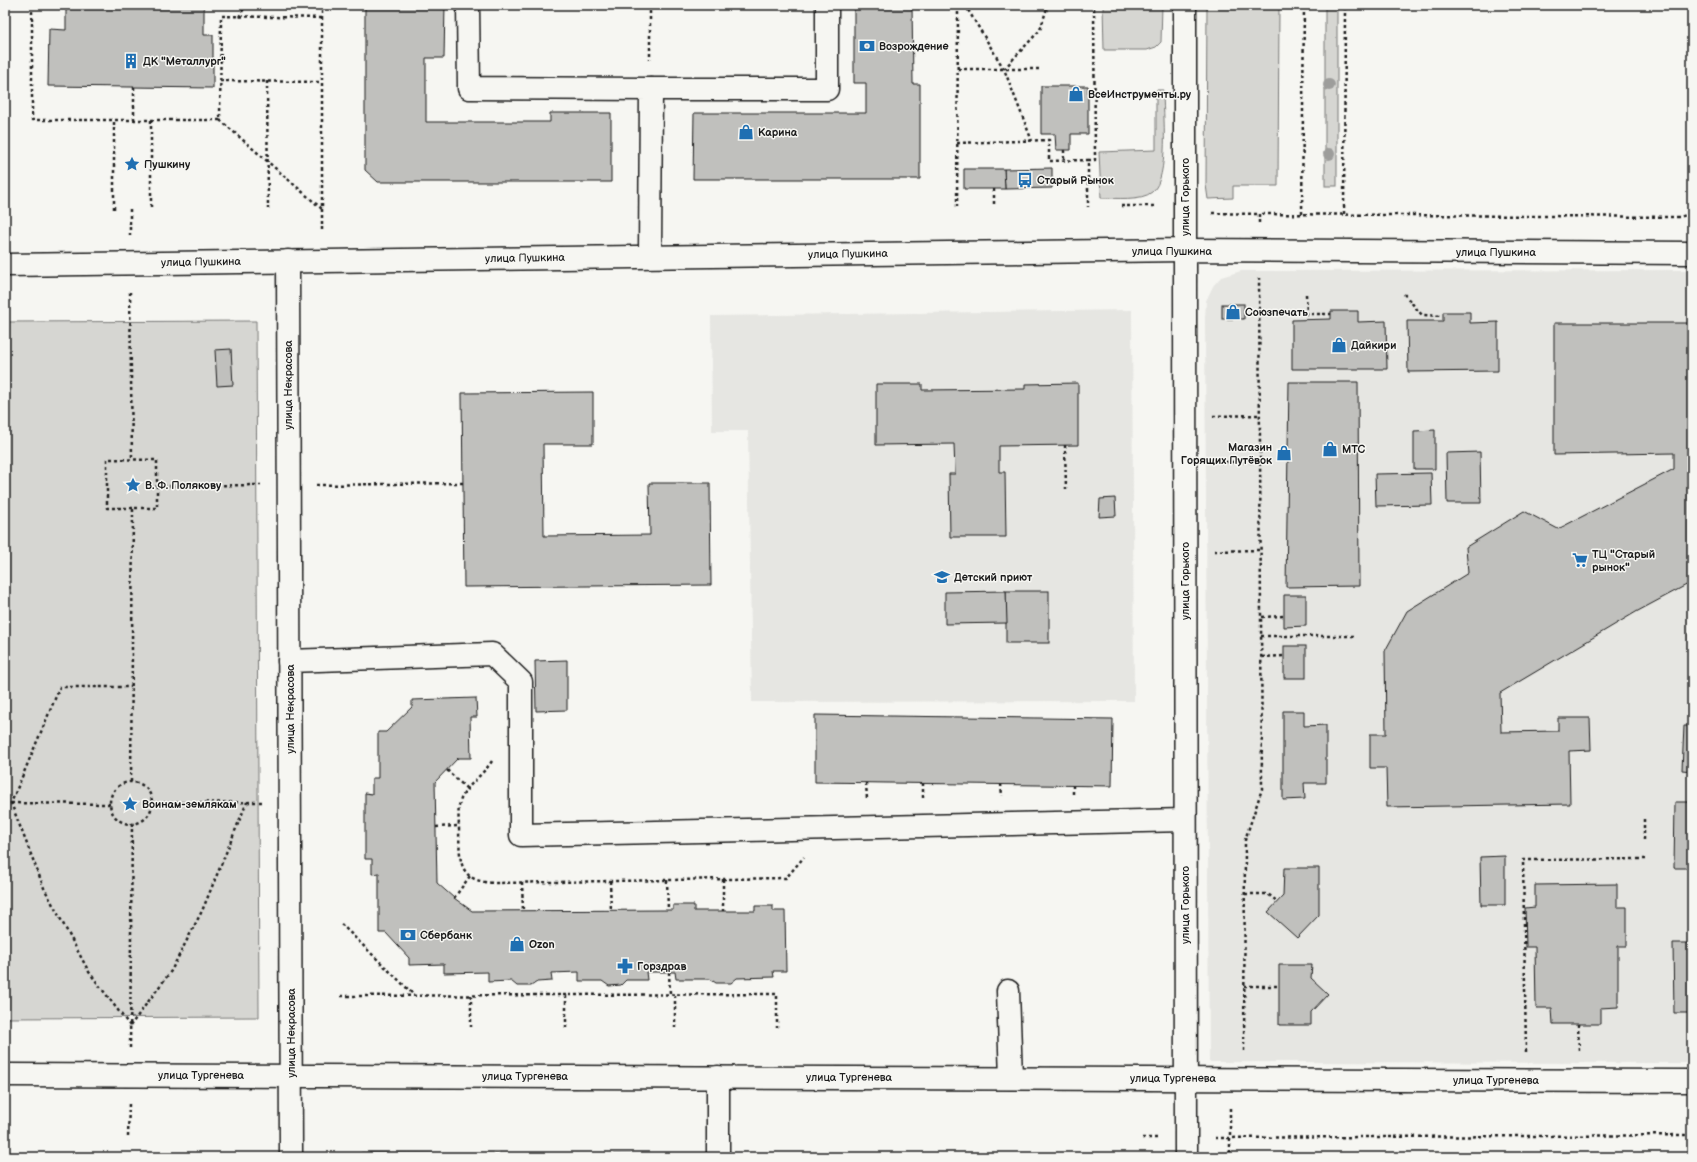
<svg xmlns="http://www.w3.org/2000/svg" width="1697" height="1162" viewBox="0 0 1697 1162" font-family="'Balsamiq Sans',sans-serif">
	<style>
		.built { fill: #e6e6e2 }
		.green { fill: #d6d6d2; stroke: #797977 }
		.building { fill: #c0c0bd; stroke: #1c1c1c }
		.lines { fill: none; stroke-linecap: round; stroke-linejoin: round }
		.minor-casing { stroke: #1c1c1c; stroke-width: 25 }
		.major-casing { stroke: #1c1c1c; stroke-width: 25 }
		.path { stroke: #1c1c1c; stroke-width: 2.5; stroke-dasharray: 3 3; stroke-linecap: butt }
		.minor { stroke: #f6f6f2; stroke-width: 22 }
		.major { stroke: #f6f6f2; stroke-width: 22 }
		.tree { fill: #9d9d9b }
		.labels { text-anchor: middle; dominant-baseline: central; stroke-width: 3; stroke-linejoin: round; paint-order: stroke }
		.poi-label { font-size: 11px; font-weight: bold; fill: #1c1c1c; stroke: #f6f6f2; text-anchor: start }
		.street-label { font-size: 11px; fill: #1c1c1c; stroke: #f6f6f2 }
	</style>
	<rect width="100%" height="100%" fill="#f6f6f2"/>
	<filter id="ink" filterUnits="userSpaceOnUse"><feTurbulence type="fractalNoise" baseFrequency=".025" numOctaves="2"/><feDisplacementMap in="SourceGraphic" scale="8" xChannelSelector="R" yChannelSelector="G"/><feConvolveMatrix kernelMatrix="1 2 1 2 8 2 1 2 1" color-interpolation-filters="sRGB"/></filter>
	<g filter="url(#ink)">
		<g class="built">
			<path d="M1692,270v793l-483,-1 -4,-744 1,-17 7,-15 8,-9 20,-6z"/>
			<path d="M1132,310l2,391 -382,1 -4,-271h-36l-1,-115z"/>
			<rect x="16" y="1155" width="255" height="2"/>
		</g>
		<g class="green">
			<path d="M1103,5h59l-1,37 -5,5 -9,3h-43z"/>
			<path d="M1207,5h72l-1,181h-45v12l-25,1 -2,-14z"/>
			<rect x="1325" y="5" width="12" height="181"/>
			<path d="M1156,90h7c0,23 7,88 -11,102 -10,9 -38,6 -51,6l-2,-46 57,-2z"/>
			<path d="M256,321l3,696 -254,1v-696z"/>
		</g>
		<g class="building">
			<path d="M66,5h138v30h9v53l-165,-2 1,-57 17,1z"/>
			<path d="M365,5h80l-1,53h-18v64h124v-9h61v69h-233l-13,-12z"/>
			<path d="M854,5h58l1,79h7v95h-227l1,-66h172v-30h-12z"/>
			<path d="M1041,86h47v48h-17v16h-15l-1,-16h-14z"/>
			<path d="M1052,168v20l-47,1 -1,-20z"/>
			<path d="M964,169h40l1,20h-41z"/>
			<rect x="1222" y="304" width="22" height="15"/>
			<path d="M1331,311h27v11l28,-1 1,48h-95v-49l39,-1z"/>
			<path d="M1443,312h27v11l28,-1v49l-90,1 -1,-51h36z"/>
			<path d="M1554,323h138v259l-56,30 -136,81 1,39 57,-1v-13h32l1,32 -22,1 1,53 -183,3 -1,-39h-16v-34h16l-1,-83 22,-40 61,-38 -2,-26 58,-36 34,18 116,-60v-16l-120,2z"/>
			<path d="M231,349l2,36 -16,1 -2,-36z"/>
			<path d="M1289,382h69l1,204 -73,1z"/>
			<path d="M1078,383v62l-79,1v26h6l1,65h-56l-1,-63h6l-1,-30 -78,1v-61h46v6l103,-1v-5z"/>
			<path d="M593,392v52h-50l1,92 106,-1 -1,-52h61l1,102 -247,2 -2,-194z"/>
			<path d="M1435,430v39h-21v-38z"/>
			<path d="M1480,452l1,51h-34l-1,-50z"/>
			<path d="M1431,473l1,32 -56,1 -1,-32z"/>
			<path d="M1115,498l1,18 -17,1 1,-18z"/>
			<rect x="1006" y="591" width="43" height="52"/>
			<path d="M1006,591l1,32 -62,1v-32z"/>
			<path d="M1284,595h22v31l-22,1z"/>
			<path d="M1689,633l3,1v39l-4,-1z"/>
			<rect x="1284" y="646" width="22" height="32"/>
			<path d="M567,660v50l-31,1 -1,-50z"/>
			<path d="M476,698l1,19h-7l1,41h-13l-23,24 2,101 17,15 18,13 196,-1h5v-5h21v6h61v-5h18v5h12l1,60h-13l1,6 -37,1 -6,5h-15l-6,-4h-34l-1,-7h-29l1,8h-21l-5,5 -12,1 -7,-5h-23v-9l-28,1 1,8 -15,1 -6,4h-14l-6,-5 -23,1v-10l-44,1v-9l-35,1v-7l-23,-25h-7v-60l-7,1v-15h-7v-66l7,1v-16h6v-46h8l26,-25v-7z"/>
			<path d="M1283,711h21v15l22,-1v58h-22l1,16 -22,1z"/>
			<path d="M815,715l298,4 -1,67 -297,-4z"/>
			<path d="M1684,726h8v45l-10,-1z"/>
			<path d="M1675,802h17v66h-18z"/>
			<path d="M1505,856v49h-24l-1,-48z"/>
			<path d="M1284,868h35v47l-22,23 -29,-26 15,-16z"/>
			<path d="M1617,884v23h10v39h-9v61l-18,1v16h-47l-1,-16h-16l-1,-61h-9l-1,-39 10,-1v-22z"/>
			<path d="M1673,943h19v70h-18z"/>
			<path d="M1279,965h33l-1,13 17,16 -17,18v13h-32z"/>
			<path d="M361,1153l333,2v2h-333z"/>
		</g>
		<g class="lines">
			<defs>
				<g id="minor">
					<path d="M468,5l1,83 182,1 -1,167"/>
					<path d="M651,89h176v-84"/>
					<path d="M288,261l3,896"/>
					<path d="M289,661l203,-7 29,28v153l664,-15"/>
					<path d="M1008,991l3,87"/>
					<path d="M5,1075l1687,6"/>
					<path d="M718,1157v-80"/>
					<path d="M1186,1157l-1,-907 507,3"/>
				</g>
				<path id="major" d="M5,265l1180,-15v-245"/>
			</defs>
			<use href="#minor" class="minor-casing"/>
			<use href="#major" class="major-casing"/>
			<g class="path">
				<path d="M32,5v115h188l1,-104 101,2"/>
				<path d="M322,5v227"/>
				<path d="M650,5v55"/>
				<path d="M965,5l39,64 28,72"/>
				<path d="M239,17l7,-12"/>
				<path d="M958,69h82"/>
				<path d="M1004,69l36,-39 8,-25"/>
				<path d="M220,81l102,1"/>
				<path d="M267,81l1,128"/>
				<path d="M134,120v-33"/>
				<path d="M151,120v89"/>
				<path d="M220,120l102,89"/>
				<path d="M957,143l92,-3v21l39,-1v47"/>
				<path d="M1064,150v11"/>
				<path d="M1088,160h7l-1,-155"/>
				<path d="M994,189v18"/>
				<path d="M1121,206h35"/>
				<path d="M957,207l1,-202"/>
				<path d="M114,209v-89"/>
				<path d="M130,209v28"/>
				<path d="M1212,213l47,1"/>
				<path d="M1302,214l2,-209"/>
				<path d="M1344,214l1,-209"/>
				<path d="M1259,223v-9l421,3 12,-4"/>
				<path d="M130,292l2,167"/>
				<path d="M1306,294l1,20h24"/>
				<path d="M1404,294l18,21 20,1"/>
				<path d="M1213,416l47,-1"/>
				<path d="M1065,445l1,44"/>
				<path d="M1213,462h47"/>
				<path d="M316,485l147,-2"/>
				<path d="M157,486l104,-1"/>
				<path d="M1214,551l47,-1"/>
				<path d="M1262,617l22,-1"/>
				<path d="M1261,636h96"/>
				<path d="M1262,657l22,-1"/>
				<path d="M492,761c-9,14 -24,23 -31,38 -4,9 -2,21 -2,31 1,31 -2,52 37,53l290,-5 18,-21"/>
				<path d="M447,770l20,19"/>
				<path d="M131,782l2,-274h24v-48l-50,-1v49h26"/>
				<circle cx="131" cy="803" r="21"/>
				<path d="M866,783l1,16"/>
				<path d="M923,783v16"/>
				<path d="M1001,784l1,12"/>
				<path d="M1073,785v9"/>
				<path d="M5,803l105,1"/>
				<path d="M151,803l111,-1"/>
				<path d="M1644,819v23"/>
				<path d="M436,827l23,-1"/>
				<path d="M723,879v32"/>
				<path d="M667,880l1,30"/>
				<path d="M610,881l1,30"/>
				<path d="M522,882l1,29"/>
				<path d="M1245,894h23l10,8"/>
				<path d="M454,898l16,-22"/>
				<path d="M341,924l73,71"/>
				<path d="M669,972l1,22"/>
				<path d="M1244,986h34"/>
				<path d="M471,995v32"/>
				<path d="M566,995v33"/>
				<path d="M341,996l436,-2v34"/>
				<path d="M1578,1024l1,28"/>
				<path d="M130,1026l-41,-54 -45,-84 -33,-85 49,-116h71"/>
				<path d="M130,1026l41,-55 31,-60 45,-109"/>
				<path d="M675,1028v-34"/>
				<path d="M130,1048l2,-225"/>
				<path d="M1244,1051l1,-211 17,-51 -3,-511"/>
				<path d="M1526,1052l-3,-192 122,-1"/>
				<path d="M1230,1108v49"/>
				<path d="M1688,1109l4,4"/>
				<path d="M128,1137l1,-34"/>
				<path d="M1142,1138h16"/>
				<path d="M1215,1138l477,-3"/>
			</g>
			<use href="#minor" class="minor"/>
			<use href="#major" class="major"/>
		</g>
		<g class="tree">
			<circle cx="1329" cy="85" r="6"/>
			<circle cx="1329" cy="154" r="6"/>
		</g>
	</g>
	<defs>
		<symbol id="bank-bare" viewBox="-9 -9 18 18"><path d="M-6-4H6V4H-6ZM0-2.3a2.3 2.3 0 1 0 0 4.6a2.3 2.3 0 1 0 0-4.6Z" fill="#1f6fb2" stroke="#f6f6f2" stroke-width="2.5" paint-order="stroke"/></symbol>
		<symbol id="building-bare" viewBox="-9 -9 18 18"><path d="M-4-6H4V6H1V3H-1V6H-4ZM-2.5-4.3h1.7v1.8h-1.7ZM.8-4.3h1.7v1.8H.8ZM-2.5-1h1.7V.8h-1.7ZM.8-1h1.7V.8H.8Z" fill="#1f6fb2" stroke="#f6f6f2" stroke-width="2.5" paint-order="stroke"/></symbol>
		<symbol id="shop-bare" viewBox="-9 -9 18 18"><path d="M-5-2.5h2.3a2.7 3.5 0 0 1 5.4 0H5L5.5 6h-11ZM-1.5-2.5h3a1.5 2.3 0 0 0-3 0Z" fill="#1f6fb2" stroke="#f6f6f2" stroke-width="2.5" paint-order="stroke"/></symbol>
		<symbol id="sight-bare" viewBox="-9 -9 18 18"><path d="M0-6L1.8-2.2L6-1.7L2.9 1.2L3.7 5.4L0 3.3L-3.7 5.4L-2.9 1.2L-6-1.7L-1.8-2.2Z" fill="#1f6fb2" stroke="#f6f6f2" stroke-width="2.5" paint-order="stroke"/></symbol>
		<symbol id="bus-bare" viewBox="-9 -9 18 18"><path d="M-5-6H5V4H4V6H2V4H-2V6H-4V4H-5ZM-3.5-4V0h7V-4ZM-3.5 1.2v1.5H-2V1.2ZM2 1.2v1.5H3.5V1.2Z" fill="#1f6fb2" stroke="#f6f6f2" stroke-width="2.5" paint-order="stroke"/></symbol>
		<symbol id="supermarket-bare" viewBox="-9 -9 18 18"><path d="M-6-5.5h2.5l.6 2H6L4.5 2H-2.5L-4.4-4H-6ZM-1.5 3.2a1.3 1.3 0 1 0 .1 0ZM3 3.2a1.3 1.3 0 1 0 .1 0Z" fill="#1f6fb2" stroke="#f6f6f2" stroke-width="2.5" paint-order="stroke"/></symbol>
		<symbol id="school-bare" viewBox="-9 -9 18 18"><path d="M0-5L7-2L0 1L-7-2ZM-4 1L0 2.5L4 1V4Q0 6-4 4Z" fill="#1f6fb2" stroke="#f6f6f2" stroke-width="2.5" paint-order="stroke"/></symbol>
		<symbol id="pharmacy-bare" viewBox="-9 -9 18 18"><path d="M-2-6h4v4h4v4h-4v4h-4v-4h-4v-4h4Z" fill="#1f6fb2" stroke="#f6f6f2" stroke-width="2.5" paint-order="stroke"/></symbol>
	</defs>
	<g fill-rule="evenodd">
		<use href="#bank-bare" x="856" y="35" width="22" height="22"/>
		<use href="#building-bare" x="120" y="50" width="22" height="22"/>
		<use href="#shop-bare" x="1065" y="83" width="22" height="22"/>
		<use href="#shop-bare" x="735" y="121" width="22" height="22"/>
		<use href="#sight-bare" x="121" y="153" width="22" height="22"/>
		<use href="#bus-bare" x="1014" y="169" width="22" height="22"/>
		<use href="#shop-bare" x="1222" y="301" width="22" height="22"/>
		<use href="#shop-bare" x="1328" y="334" width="22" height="22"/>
		<use href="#shop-bare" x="1319" y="438" width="22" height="22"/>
		<use href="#shop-bare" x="1273" y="442" width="22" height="22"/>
		<use href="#sight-bare" x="122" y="474" width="22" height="22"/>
		<use href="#supermarket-bare" x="1569" y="549" width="22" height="22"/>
		<use href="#school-bare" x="931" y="566" width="22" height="22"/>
		<use href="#sight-bare" x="119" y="793" width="22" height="22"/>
		<use href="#bank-bare" x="397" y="924" width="22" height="22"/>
		<use href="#shop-bare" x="506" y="933" width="22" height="22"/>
		<use href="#pharmacy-bare" x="614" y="955" width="22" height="22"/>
	</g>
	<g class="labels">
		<g class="poi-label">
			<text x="879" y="46">Возрождение</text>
			<text x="143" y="61">ДК "Металлург"</text>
			<text x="1088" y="94">ВсеИнструменты.ру</text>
			<text x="758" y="132">Карина</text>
			<text x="144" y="164">Пушкину</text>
			<text x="1037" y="180">Старый Рынок</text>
			<text x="1245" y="312">Союзпечать</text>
			<text x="1351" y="345">Дайкири</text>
			<text x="1272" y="447" text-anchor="end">Магазин<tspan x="1272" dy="13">Горящих Путёвок</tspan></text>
			<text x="1342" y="449">МТС</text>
			<text x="145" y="485">В. Ф. Полякову</text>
			<text x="1592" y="554">ТЦ "Старый<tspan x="1592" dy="13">рынок"</tspan></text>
			<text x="954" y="577">Детский приют</text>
			<text x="142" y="804">Воинам-землякам</text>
			<text x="420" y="935">Сбербанк</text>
			<text x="529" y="944">Ozon</text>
			<text x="637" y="966">Горздрав</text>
		</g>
		<g class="street-label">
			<text transform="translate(1185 197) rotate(-90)">улица Горького</text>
			<text x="1172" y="251">улица Пушкина</text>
			<text x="1496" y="252">улица Пушкина</text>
			<text transform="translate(848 254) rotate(-1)">улица Пушкина</text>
			<text transform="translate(525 258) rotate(-1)">улица Пушкина</text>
			<text transform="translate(201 262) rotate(-1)">улица Пушкина</text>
			<text transform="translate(288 385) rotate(-90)">улица Некрасова</text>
			<text transform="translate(1185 581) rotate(-90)">улица Горького</text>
			<text transform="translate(290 709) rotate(-90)">улица Некрасова</text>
			<text transform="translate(1185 905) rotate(-90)">улица Горького</text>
			<text transform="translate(291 1033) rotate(-90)">улица Некрасова</text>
			<text x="201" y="1075">улица Тургенева</text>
			<text x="525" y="1076">улица Тургенева</text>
			<text x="849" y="1077">улица Тургенева</text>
			<text x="1173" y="1078">улица Тургенева</text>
			<text x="1496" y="1080">улица Тургенева</text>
		</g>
	</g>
	<rect width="1697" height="1162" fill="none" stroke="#f6f6f2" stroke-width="20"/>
	<rect x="10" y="10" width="1677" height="1142" fill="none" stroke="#1c1c1c" stroke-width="1.5" filter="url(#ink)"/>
</svg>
